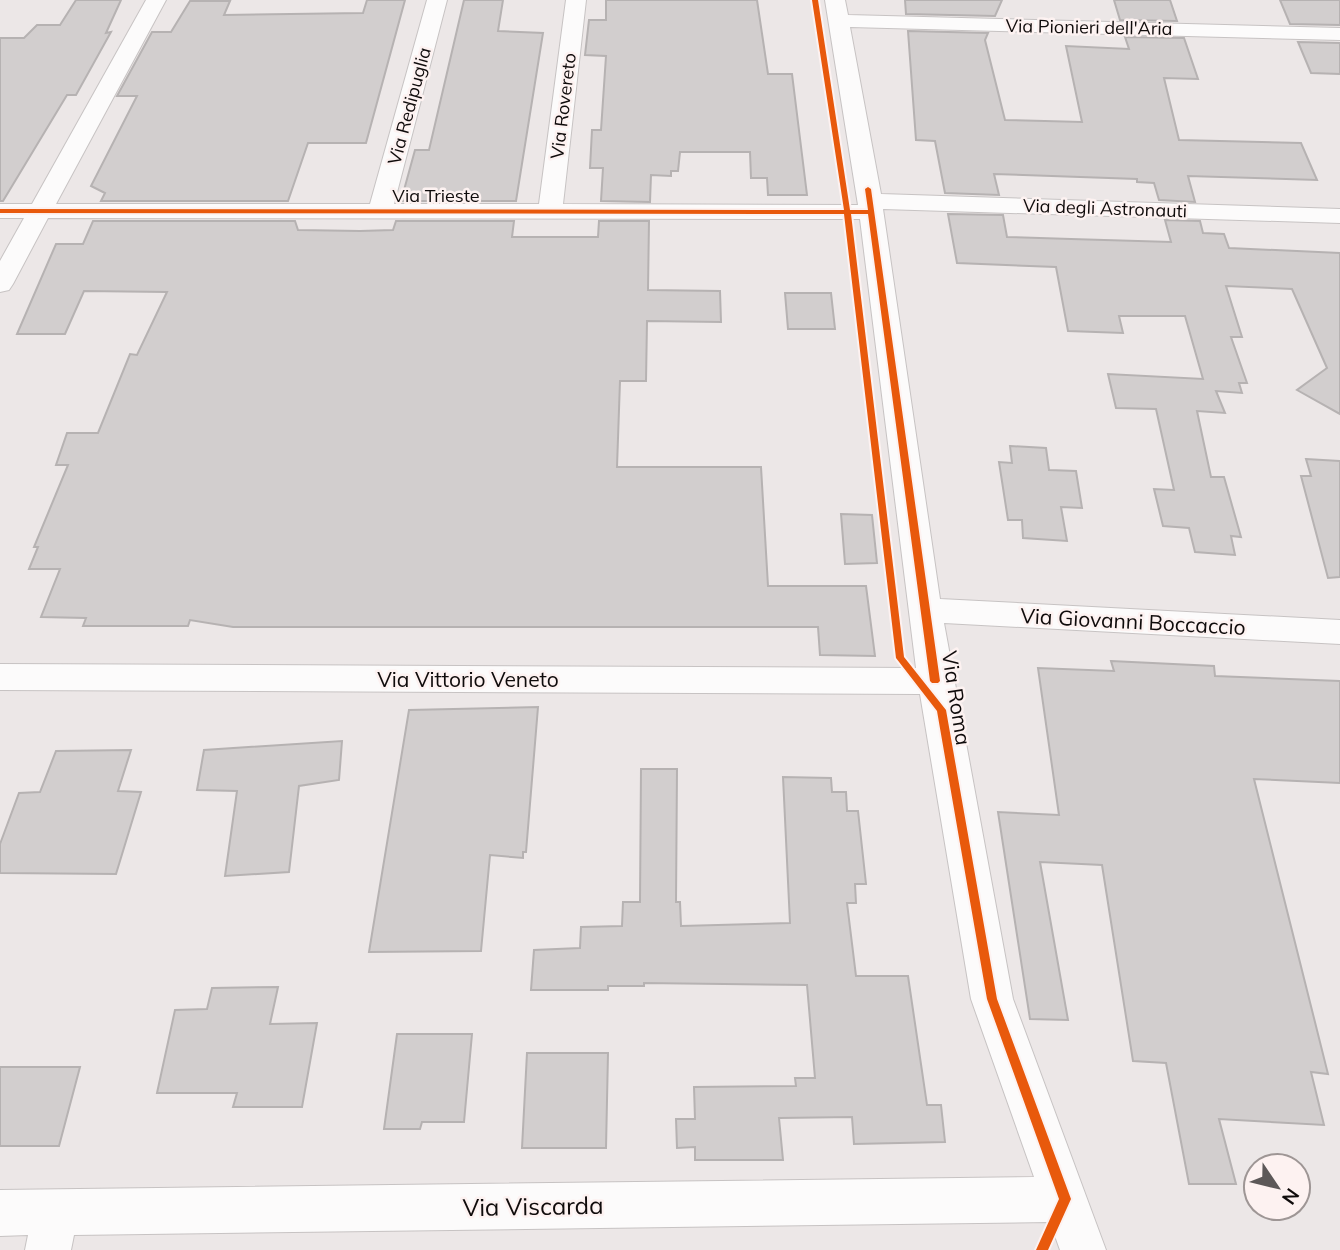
<svg xmlns="http://www.w3.org/2000/svg" width="1340" height="1250" viewBox="0 0 1340 1250" font-family="Mulish,sans-serif">
	<style>
		.building { fill: #d2cece; stroke: #b6b2b2; stroke-width: 2 }
		.lines { fill: none; stroke-linecap: round; stroke-linejoin: round }
		.street-casing { stroke: #c7c3c3; stroke-width: 2 }
		.street { fill: #fcfbfb; fill-rule: evenodd }
		.cycleway-casing { stroke: #fdf2f1; stroke-width: 4 }
		.cycleway { fill: #e8590c; fill-rule: evenodd }
		.labels { text-anchor: middle; dominant-baseline: central; stroke-width: 5; stroke-linejoin: round; paint-order: stroke }
		.far-street-label { font-size: 18px; fill: #0f0b0b; stroke: #fdf2f1 }
		.street-label { font-size: 21px; fill: #0f0b0b; stroke: #fdf2f1 }
		.near-street-label { font-size: 24px; fill: #0f0b0b; stroke: #fdf2f1 }
	</style>
	<rect width="100%" height="100%" fill="#ece7e7"/>
	<g class="building">
		<path d="M76,0h45l-15,33 5,-1 -35,63h-9l-64,106h-3v-163h24l13,-13h23z"/>
		<path d="M367,0h38l-39,143h-58l-20,58h-187l4,-8 -14,-7 46,-90h-20l35,-64h19l19,-31h40l-6,14 139,-2z"/>
		<path d="M464,0h39l-5,31 45,2 -27,168h-115l14,-51h14z"/>
		<path d="M606,0h151l11,74h24l15,121h-39l-1,-17h-16l-1,-26h-70l-2,19h-7v5l-20,-1 -1,27 -49,-1 2,-33h-13l2,-38h9l5,-74 -21,-1 4,-35h17z"/>
		<path d="M905,0h97l-7,16 -89,-2z"/>
		<path d="M1114,0h56l7,21 -57,-1z"/>
		<path d="M1280,0h60v25l-50,-1z"/>
		<path d="M908,31l80,2 -3,7 20,80 77,2 -16,-76 63,3 -4,-12 59,1 14,41 -34,-1 15,62 122,3 16,37 -129,-4 7,26 -36,-2 -5,-17 -17,-1v-3l-143,-5 5,21 -54,-2 -10,-52 -19,-1z"/>
		<path d="M1298,42l42,1v31l-29,-1z"/>
		<path d="M948,214l55,1 4,22 64,2 100,3 -6,-22 35,1 3,12 21,1 5,14 111,5v161l-43,-24 30,-22 -35,-79 -66,-3 16,51h-11l16,46h-8l3,10 -26,-2 9,22 -28,-2 14,66h13l17,60 -10,-1 4,19 -40,-3 -6,-24 -26,-2 -9,-37 20,1 -18,-81 -40,-1 -8,-34 95,5 -18,-63h-66l4,17 -55,-2 -12,-64 -99,-4z"/>
		<path d="M93,221h202l3,9 62,1 33,-1 3,-9h118l-2,16h86l1,-16h50l-1,69 72,1 1,31 -74,-1 -1,60h-26l-3,86h144l7,119h98l9,70 -55,-1 -2,-28h-585l-43,-7 -2,6h-105l3,-8 -45,-1 19,-48h-31l9,-22h-4l34,-82h-12l11,-32h31l32,-79 7,1 30,-63 -83,-1 -19,43h-48l39,-90h27z"/>
		<path d="M785,293h46l4,36h-47z"/>
		<path d="M1010,446l36,2 3,22 27,1 6,37 -21,-1 6,34 -44,-3 -1,-18h-14l-9,-58 13,1z"/>
		<path d="M1306,459l34,2v116l-12,1 -27,-102h10z"/>
		<path d="M841,514l31,1 5,48 -32,1z"/>
		<path d="M1111,661l103,5 1,10 125,5v102l-86,-4 74,295 -17,-2 13,53 -105,-6 17,65h-47l-23,-121 -33,-2 -31,-196 -62,-3 28,158 -38,-1 -32,-207 61,3 -21,-147 76,3z"/>
		<path d="M538,707l-12,145h-3v6l-33,-3 -9,96 -112,1 40,-242z"/>
		<path d="M342,741l-3,39 -40,6 -10,86 -64,4 12,-85 -40,-1 7,-40z"/>
		<path d="M131,750l-13,41 23,1 -25,82 -116,-1v-29l19,-51 21,-1 16,-41z"/>
		<path d="M641,769h36l-1,133h4l1,24 109,-3 -7,-146 48,1 1,14h14l1,19h11l8,73h-11l1,19h-9l9,73h52l19,129h14l4,37 -91,2 -2,-27 -73,1 4,42h-88v-13l-18,1 -1,-29h19l-1,-32 102,-1 -1,-8h20l-8,-93 -163,-2v3h-36v4h-77l3,-40 46,-2 1,-21 41,-1 1,-24h17z"/>
		<path d="M278,987l-8,37 47,-1 -15,84h-69l4,-14h-80l18,-83 32,-1 5,-21z"/>
		<path d="M397,1034h75l-8,88h-42l-2,7h-36z"/>
		<path d="M527,1053h81l-2,95h-84z"/>
		<path d="M0,1067h80l-21,79h-59z"/>
	</g>
	<g class="lines">
		<defs>
			<path id="street" d="M146,0h20l-110,204h314l57,-204h20l-53,204h145l27,-204h20l-23,204 295,1 -33,-205h20l3,15 492,13v12l-490,-13 31,167 459,15v14l-457,-14 57,390 400,21v24l-396,-21 69,376 93,251h-46l-10,-28 -976,13 -3,15h-46l3,-15 -28,1v-46l1034,-13 -63,-178 -51,-305 -920,-4v-26l916,4 -56,-449 -812,-1 -35,66 -4,6 -9,2v-31l24,-43h-24v-14h32z"/>
		</defs>
		<use href="#street" class="street-casing"/>
		<use href="#street" class="street"/>
		<defs>
			<path id="cycleway" d="M812,0h6l32,210h18l-3,-21 3,-2 3,2 69,492 -2,2h-6l-2,-2 -62,-467h-17l53,443 42,53 51,289 74,200 -23,51h-12l23,-51 -72,-200 -50,-288 -41,-53 -52,-444 -844,-1v-4l844,1z"/>
		</defs>
		<use href="#cycleway" class="cycleway-casing"/>
		<use href="#cycleway" class="cycleway"/>
	</g>
	<g class="labels">
		<g class="far-street-label">
			<text transform="translate(1089 27) rotate(1)">Via Pionieri dell'Aria</text>
			<text transform="translate(409 106) rotate(-75)">Via Redipuglia</text>
			<text transform="translate(563 106) rotate(-83)">Via Rovereto</text>
			<text x="436" y="195">Via Trieste</text>
			<text transform="translate(1105 208) rotate(2)">Via degli Astronauti</text>
		</g>
		<g class="street-label">
			<text transform="translate(1133 621) rotate(3)">Via Giovanni Boccaccio</text>
			<text x="468" y="679">Via Vittorio Veneto</text>
			<text transform="translate(957 698) rotate(81)">Via Roma</text>
		</g>
		<g class="near-street-label">
			<text transform="translate(533 1206) rotate(-1)">Via Viscarda</text>
		</g>
	</g>
	<g transform="translate(1277 1187) rotate(125)"><circle r="33" fill="#fdf2f1" stroke="#9e9695" stroke-width="2"/>
	<path d="M0-5L12 26L0 18L-12 26Z" fill="#5c5858"/>
	<text y="-10" font-size="19" font-weight="bold" text-anchor="middle" fill="#0f0b0b">N</text>
	</g>
</svg>
